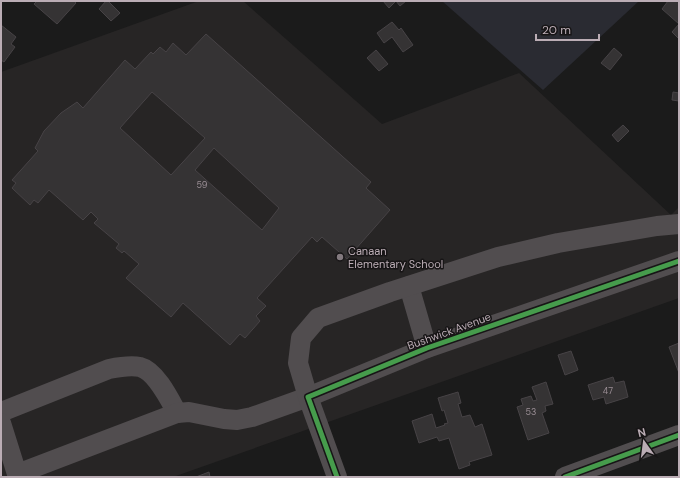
<svg xmlns="http://www.w3.org/2000/svg" width="680" height="478" viewBox="0 0 680 478" font-family="'DM Sans',sans-serif">
	<style>
		.built { fill: #272525 }
		.green { fill: #2a2b32 }
		.building { fill: #353334; stroke: #474346; fill-rule: evenodd }
		.lines { fill: none; stroke-linecap: round; stroke-linejoin: round }
		.minor { stroke: #514d4f; stroke-width: 20 }
		.cycleway-casing { stroke: #171516; stroke-width: 8 }
		.cycleway { stroke: #469c4c; stroke-width: 5 }
		.poi-dot { fill: #837a7f; stroke: #171516; stroke-width: 1.5 }
		.labels { text-anchor: middle; dominant-baseline: central; stroke-width: 3; stroke-linejoin: round; paint-order: stroke }
		.number-label { font-size: 9px; fill: #9a8e95 }
		.poi-label { font-size: 11px; fill: #bbadb5; stroke: #171516; text-anchor: start }
		.street-label { font-size: 11px; fill: #bbadb5; stroke: #171516 }
	</style>
	<rect width="100%" height="100%" fill="#1b1b1b"/>
	<path class="built" d="M199,1h44l139,123 137,-51 152,142 8,-8v91l-506,179h-172v-405z"/>
	<path class="green" d="M442,1h197l-96,89z"/>
	<g class="building">
		<path d="M37,1h37l2,2 -19,21 -23,-20z"/>
		<path d="M106,1h2l12,12 -9,8 -12,-12z"/>
		<path d="M383,1h23l-6,5 -4,-5 -7,7z"/>
		<path d="M668,1h11v23l-17,-15z"/>
		<path d="M392,22l7,8 2,-2 12,17 -10,7 -11,-15 -8,6 -7,-10z"/>
		<path d="M679,24v15l-7,-7z"/>
		<path d="M1,25l15,12 -5,7 4,3 -11,15 -3,-2z"/>
		<path d="M206,34l165,148 -5,6 24,22 -43,49 -25,-22 -5,5 -5,-5 -55,61 9,8 -10,10 4,5 -15,17 -5,-4 -10,11 -47,-42 -12,14 -45,-39 13,-14 -15,-13 -2,2 -6,-5 3,-4 -25,-21 4,-4 -7,-7 -8,8 -34,-30 -11,13 -4,-3 -4,5 -18,-17 4,-5 -4,-3 26,-29 -3,-3 9,-17 17,-18 16,-11 6,6 42,-48 10,9 16,-17 2,2 7,-7 6,5 7,-9 13,12zM152,92l53,46 -34,37 -51,-47zM214,148l65,60 -17,22 -67,-60z"/>
		<path d="M614,48l8,7 -12,15 -9,-7z"/>
		<path d="M376,50l12,14 -9,7 -12,-13z"/>
		<path d="M673,92l6,1v8l-7,-1z"/>
		<path d="M623,125l6,6 -11,11 -6,-7z"/>
		<path d="M679,343v30l-10,-26z"/>
		<path d="M571,351l7,19 -13,5 -7,-20z"/>
		<path d="M613,377l2,6 9,-2 4,16 -22,7 -2,-7 -11,3 -5,-15z"/>
		<path d="M546,382l7,22 -8,2 1,5 -4,2 7,20 -21,7 -11,-33 6,-2 -2,-6 10,-3 2,5 4,-1 -5,-13z"/>
		<path d="M458,392l3,11 -3,1 4,13 8,-2 5,12 7,-3 10,31 -23,7 1,3 -11,4 -10,-31 -10,3 -2,-4 -18,6 -7,-22 20,-7 4,14 9,-3 -1,-1 4,-1 -4,-13 -2,1 -4,-13z"/>
		<path d="M209,472l1,5h-14z"/>
	</g>
	<g class="lines">
		<g class="minor">
			<path d="M409,286l18,62"/>
			<path d="M1,412l108,-43c10,-2 21,-4 31,-2 16,4 30,33 37,46"/>
			<path d="M1,423l16,51 160,-61 12,-1 35,7 13,1 15,-3 56,-20 119,-49 252,-87"/>
			<path d="M337,477l-29,-80 -10,-34 3,-25 17,-20 72,-26 108,-35 60,-14 99,-17 22,-2"/>
			<path d="M565,477l114,-42"/>
		</g>
		<defs>
			<g id="cycleway">
				<path d="M337,477l-29,-80 119,-49 252,-87"/>
				<path d="M565,477l114,-42"/>
			</g>
		</defs>
		<use href="#cycleway" class="cycleway-casing"/>
		<use href="#cycleway" class="cycleway"/>
	</g>
	<circle class="poi-dot" cx="340" cy="257" r="4"/>
	<g class="labels">
		<g class="number-label">
			<text x="202" y="185">59</text>
			<text x="608" y="391">47</text>
			<text x="531" y="412">53</text>
		</g>
		<g class="poi-label">
			<text x="348" y="251">Canaan<tspan x="348" dy="13">Elementary School</tspan></text>
		</g>
		<g class="street-label">
			<text transform="translate(449 331) rotate(-20)">Bushwick Avenue</text>
		</g>
	</g>
	<rect width="680" height="478" fill="none" stroke="#bbadb5" stroke-width="4"/>
	<g transform="translate(644 442) rotate(346)" stroke="#171516" stroke-width="3" paint-order="stroke">
	<path d="M0-3L7 15L0 10L-7 15Z" fill="#bbadb5"/>
	<text y="-6" font-size="11" font-weight="bold" text-anchor="middle" fill="#bbadb5">N</text>
	</g>
	<path d="M536 34v6h63v-6" fill="none" stroke="#bbadb5" stroke-width="2"/>
	<text x="542" y="34" font-size="12" fill="#bbadb5" stroke="#171516" stroke-width="3" paint-order="stroke">20 m</text>
</svg>
